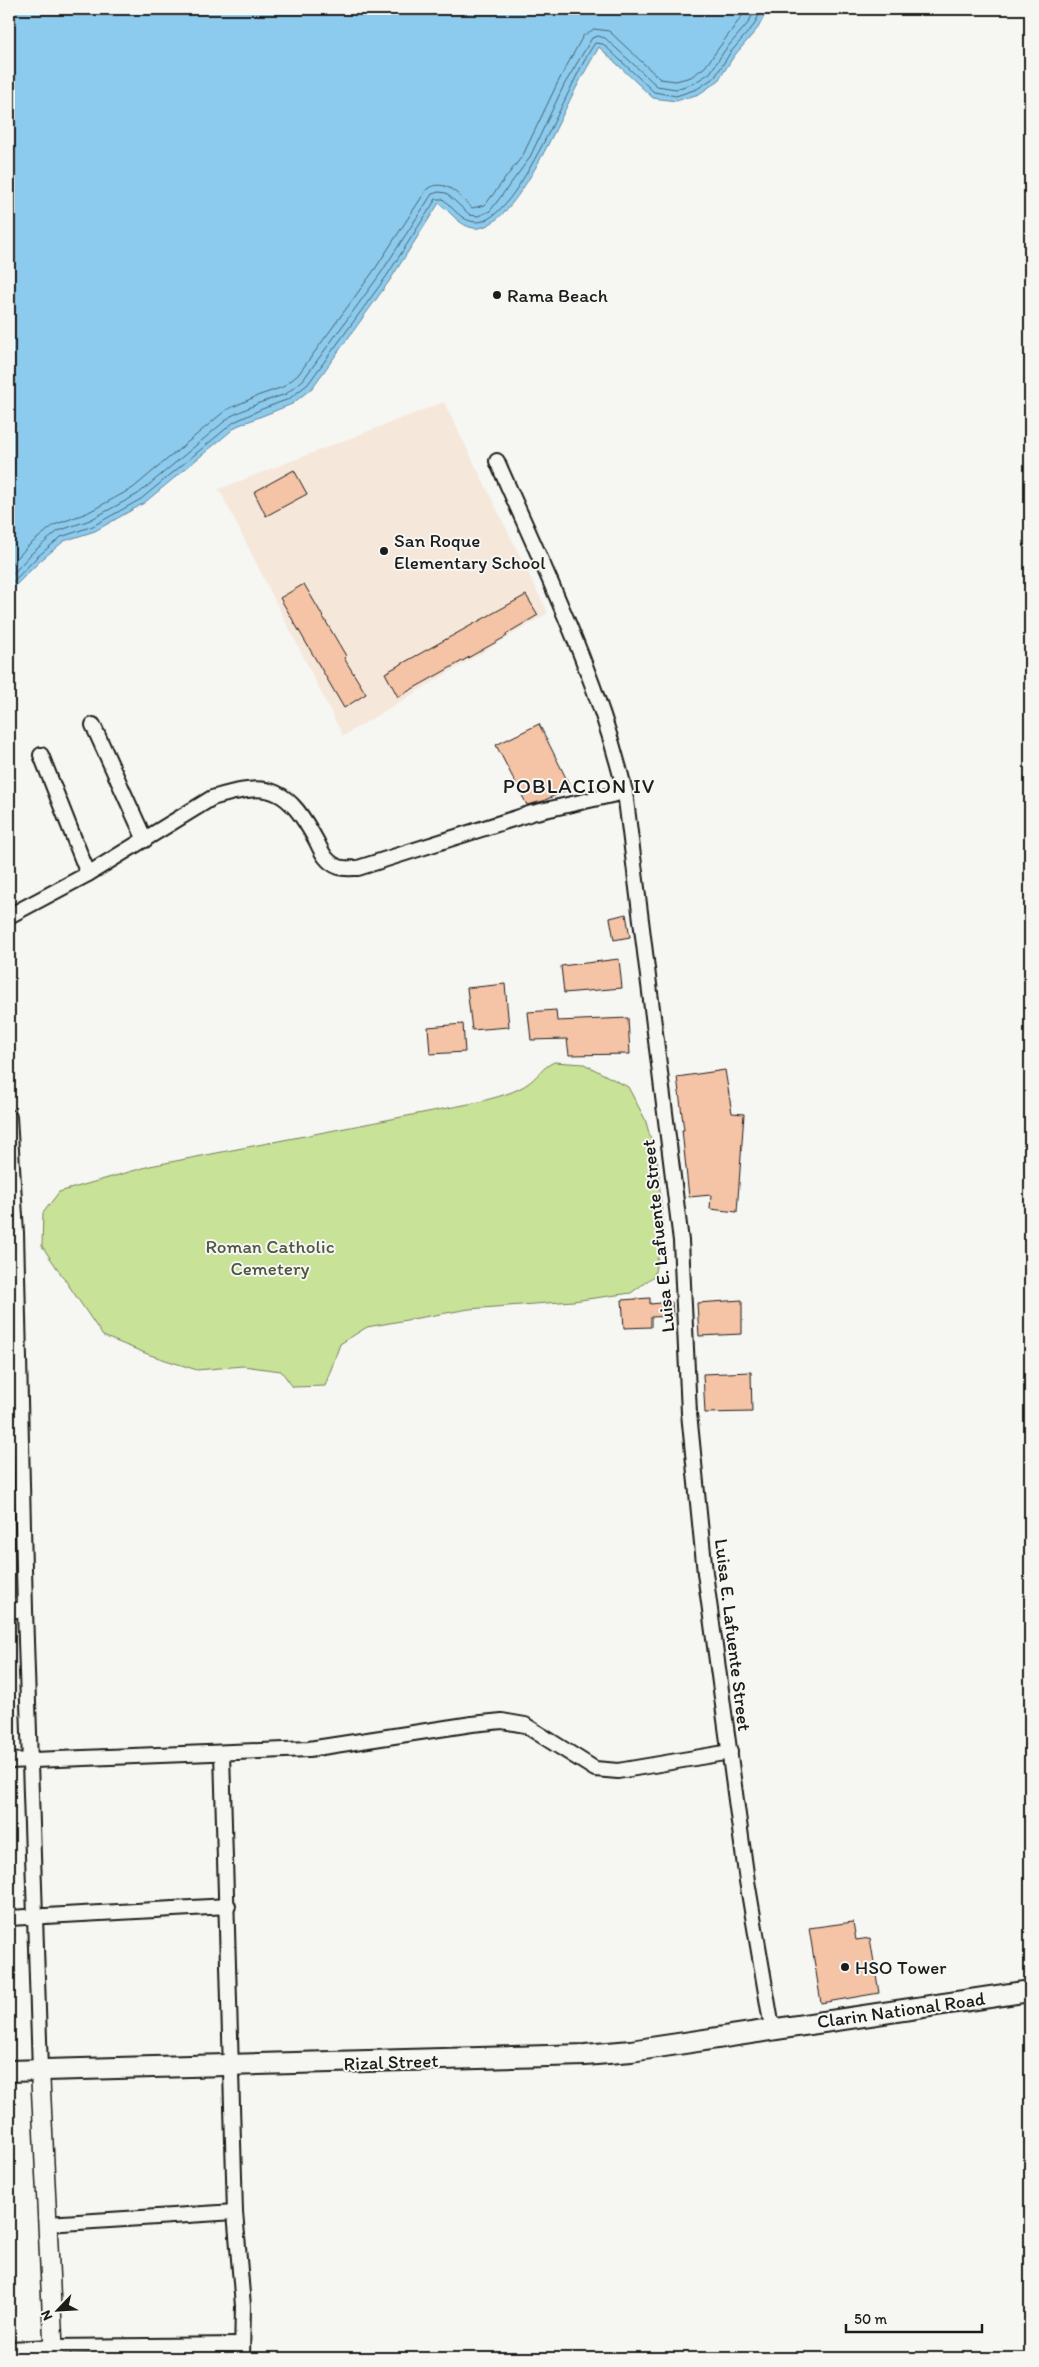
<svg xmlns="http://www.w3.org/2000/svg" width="1039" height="2367" viewBox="0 0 1039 2367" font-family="Itim,sans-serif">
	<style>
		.built { fill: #f6e7db }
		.green { fill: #c8e298; stroke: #727f5a }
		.water { fill: #8ccbed; stroke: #5f8599 }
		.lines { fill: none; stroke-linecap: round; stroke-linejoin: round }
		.shore { stroke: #496270; stroke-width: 1 }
		.building { fill: #f5c3a5; stroke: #1c1c1c }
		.minor-casing { stroke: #1c1c1c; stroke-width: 18 }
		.tertiary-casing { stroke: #1c1c1c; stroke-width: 21 }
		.secondary-casing { stroke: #1c1c1c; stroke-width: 24 }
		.minor { stroke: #f6f6f2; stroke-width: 14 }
		.tertiary { stroke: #f6f6f2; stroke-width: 18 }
		.secondary { stroke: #f6f6f2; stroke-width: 20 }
		.poi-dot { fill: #1c1c1c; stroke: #f6f6f2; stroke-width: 2 }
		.labels { text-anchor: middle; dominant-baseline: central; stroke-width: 4; stroke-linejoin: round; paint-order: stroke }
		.poi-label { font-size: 19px; fill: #1c1c1c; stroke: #f6f6f2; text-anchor: start }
		.street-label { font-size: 19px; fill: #1c1c1c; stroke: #f6f6f2 }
		.park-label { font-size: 19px; fill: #505741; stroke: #f6f6f2 }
		.quarter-label { font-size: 21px; letter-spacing: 1px; fill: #1c1c1c; stroke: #f6f6f2 }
	</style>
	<rect width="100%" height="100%" fill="#f6f6f2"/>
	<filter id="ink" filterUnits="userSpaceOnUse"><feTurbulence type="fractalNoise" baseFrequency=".02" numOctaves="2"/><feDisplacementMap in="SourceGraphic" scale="10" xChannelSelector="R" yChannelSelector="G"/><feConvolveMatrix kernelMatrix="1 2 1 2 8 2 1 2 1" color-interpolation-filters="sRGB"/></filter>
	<g filter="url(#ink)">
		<path class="built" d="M444,402l104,211 -205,123 -124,-247z"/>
		<path class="green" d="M554,1062l30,2 44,23 17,32 13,45 5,69 -9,43 -23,17 -58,8 -104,8 -102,18 -27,17 -15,42 -32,1 -12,-16 -38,-5 -46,4 -47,-15 -47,-19 -61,-90 1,-33 16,-21 91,-26 329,-64c17,-5 37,-9 51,-20 10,-8 12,-14 24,-20z"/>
		<path class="water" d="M9,9h759l-10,19 -24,28 -16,25 -19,13 -23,7 -23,-3 -54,-51c-8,14 -17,29 -24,43 -17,32 -58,132 -96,138 -17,2 -28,-16 -40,-25l-49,77 -78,108 -20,16 -55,22 -93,77 -49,28 -31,10 -24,20 -31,31z"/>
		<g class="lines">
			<g class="shore">
				<path d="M9,567l18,-20 27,-22 33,-12 46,-25 93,-78 31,-14 26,-9 15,-12 77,-106 52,-80c19,-12 32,7 45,19l13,-3 38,-50 35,-73 25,-46 11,-7 15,2 51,48 16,2 15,-4 14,-10 42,-58"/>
				<path d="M9,578l23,-25 26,-22 32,-11 48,-26 93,-78 28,-13 27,-9 17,-14 78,-107 51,-79 7,-2 7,1 24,22 8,1 12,-5 39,-52 35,-74 28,-47 6,-2 7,2 52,48 19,3 18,-6 16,-10 15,-23 24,-28 6,-13"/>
				<path d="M9,586l28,-29 24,-20 32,-11 48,-27 93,-77 28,-13 27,-10 19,-15 78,-107 50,-78h7c10,9 19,23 34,23 41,0 94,-146 118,-179l8,1 51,48 22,4 21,-7 18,-12 15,-24 24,-28 8,-16"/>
			</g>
		</g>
		<g class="building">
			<path d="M294,470l13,24 -41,22 -12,-24z"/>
			<path d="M304,584l42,72 -2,2 22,36 -22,14 -64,-110z"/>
			<path d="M526,595l12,20 -32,19 1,2 -109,61 -13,-24z"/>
			<path d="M539,724l32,64 -28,13 -16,4 -31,-60z"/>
			<path d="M626,914l4,23 -16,3 -4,-22z"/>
			<path d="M619,959l3,29 -58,5 -3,-27z"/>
			<path d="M505,984l4,43 -37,3 -5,-42z"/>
			<path d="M556,1010l1,11 71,-3 2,36 -61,1 -2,-16 -36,1 -3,-28z"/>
			<path d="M463,1024l2,28 -35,2 -2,-27z"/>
			<path d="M725,1070l7,43 12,1 -7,98 -27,-3 1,-14 -22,2 -7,-67h2l-7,-53z"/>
			<path d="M650,1298v6l22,-2 1,14 -22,1v10l-27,1 -2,-28z"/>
			<path d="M742,1300v34l-43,2 -2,-33z"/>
			<path d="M751,1372l1,40 -47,1 -2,-39z"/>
			<path d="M853,1922l3,18 14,-2 9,55 -58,10 -12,-75z"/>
		</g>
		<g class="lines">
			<defs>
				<g id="minor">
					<path d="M497,461c47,108 101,216 128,331l56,449 8,172 16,160 42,308 25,147"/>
					<path d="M93,725l52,115"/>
					<path d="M41,755l47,119"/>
					<path d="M9,916l79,-42 124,-76c59,-18 76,-10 105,44 5,11 10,21 22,25 5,2 13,1 19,1l174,-55 93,-21"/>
					<path d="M9,1117l7,116 9,377 15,460"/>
					<path d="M9,1610h16"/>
					<path d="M222,1753l13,459 8,94 -1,52"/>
					<path d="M9,1761l300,-12 163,-25 30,-3 23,4 70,44 23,2 112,-19"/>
					<path d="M9,1918l219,-12"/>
					<path d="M47,2224l188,-12"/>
					<path d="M9,2349l44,-2 188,-2"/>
				</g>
				<path id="tertiary" d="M40,2070l14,288"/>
				<path id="secondary" d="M9,2071l576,-16 46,-4 399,-60"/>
			</defs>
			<use href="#minor" class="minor-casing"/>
			<use href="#tertiary" class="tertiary-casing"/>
			<use href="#secondary" class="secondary-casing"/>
			<use href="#minor" class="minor"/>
			<use href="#tertiary" class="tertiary"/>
			<use href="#secondary" class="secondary"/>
		</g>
	</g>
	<g class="poi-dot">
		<circle cx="497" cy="295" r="5"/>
		<circle cx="384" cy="551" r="5"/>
		<circle cx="845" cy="1967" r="5"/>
	</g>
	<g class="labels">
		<g class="poi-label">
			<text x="507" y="295">Rama Beach</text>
			<text x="394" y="540">San Roque<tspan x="394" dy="22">Elementary School</tspan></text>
			<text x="855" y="1967">HSO Tower</text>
		</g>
		<g class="street-label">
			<text transform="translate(658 1236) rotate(-96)">Luisa E. Lafuente Street</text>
			<text transform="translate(733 1635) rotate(83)">Luisa E. Lafuente Street</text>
			<text transform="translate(901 2010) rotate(-8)">Clarin National Road</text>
			<text transform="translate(391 2062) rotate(-2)">Rizal Street</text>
		</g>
		<g class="park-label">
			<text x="270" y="1246">Roman Catholic<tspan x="270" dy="22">Cemetery</tspan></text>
		</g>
		<g class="quarter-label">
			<text x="579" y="785">POBLACION IV</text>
		</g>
	</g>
	<rect width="1039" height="2367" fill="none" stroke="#f6f6f2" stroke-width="30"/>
	<rect x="15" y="15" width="1009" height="2337" fill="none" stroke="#1c1c1c" stroke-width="2" filter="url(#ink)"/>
	<g transform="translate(58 2310) rotate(245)" stroke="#f6f6f2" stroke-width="4" paint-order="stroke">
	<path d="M0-4L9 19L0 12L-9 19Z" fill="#1c1c1c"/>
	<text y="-8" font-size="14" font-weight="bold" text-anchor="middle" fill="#1c1c1c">N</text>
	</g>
	<path d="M846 2324v8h136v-8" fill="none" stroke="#1c1c1c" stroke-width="2.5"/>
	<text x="854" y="2324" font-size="15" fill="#1c1c1c" stroke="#f6f6f2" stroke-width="4" paint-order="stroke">50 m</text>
</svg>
